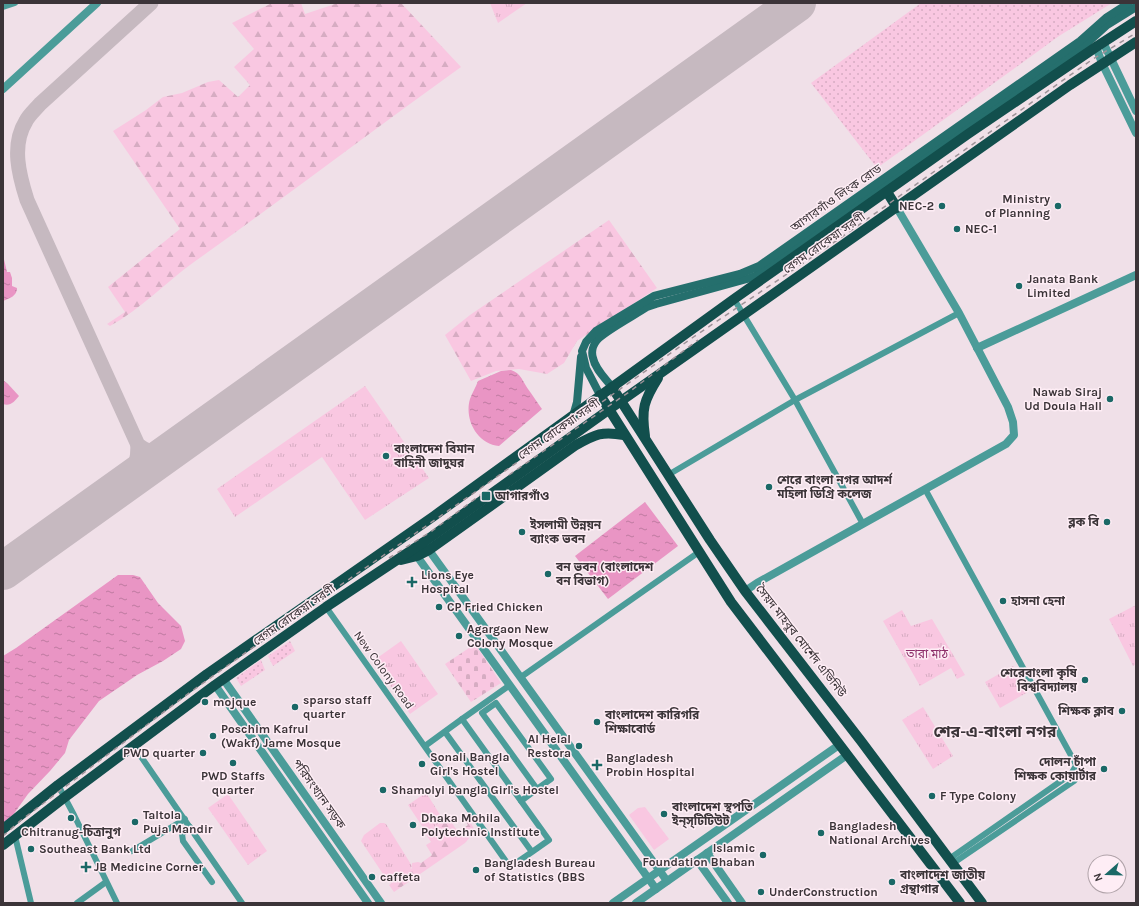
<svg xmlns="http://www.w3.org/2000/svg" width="1139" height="906" viewBox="0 0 1139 906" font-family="Karla,'Noto Sans Bengali',sans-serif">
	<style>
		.grass { fill: #f9c7e1 }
		.forest { fill: url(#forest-firs) }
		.cemetery { fill: url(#cemetery-stones) }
		.park { fill: url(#park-tufts) }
		.garden { fill: url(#garden-dots) }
		.water { fill: url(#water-ripples) }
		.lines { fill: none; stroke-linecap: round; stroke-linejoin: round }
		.taxiway { stroke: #c6b9c0; stroke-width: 15 }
		.runway { stroke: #c6b9c0; stroke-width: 38 }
		.minor { stroke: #4b9c99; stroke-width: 6 }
		.tertiary { stroke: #4b9c99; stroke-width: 8 }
		.secondary { stroke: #256f6d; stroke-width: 8 }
		.primary { stroke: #124f4d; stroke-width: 10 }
		.rail { stroke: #9d9298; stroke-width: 1.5; stroke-dasharray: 5 5; stroke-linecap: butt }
		.poi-dot { fill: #1a6866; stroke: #feedf5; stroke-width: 1.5 }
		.labels { text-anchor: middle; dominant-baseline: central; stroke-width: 3; stroke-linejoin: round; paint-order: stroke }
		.street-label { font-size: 12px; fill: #3b3438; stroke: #feedf5 }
		.poi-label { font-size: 12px; font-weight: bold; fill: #3b3438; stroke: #feedf5; text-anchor: start }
		.park-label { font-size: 12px; fill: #8d2d69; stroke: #feedf5 }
		.district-label { font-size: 16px; font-weight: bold; fill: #3b3438; stroke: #feedf5 }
	</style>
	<defs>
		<pattern id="forest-firs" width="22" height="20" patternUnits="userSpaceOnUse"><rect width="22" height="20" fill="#f9c7e1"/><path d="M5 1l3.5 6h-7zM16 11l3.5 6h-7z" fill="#d6acc2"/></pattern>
		<pattern id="cemetery-stones" width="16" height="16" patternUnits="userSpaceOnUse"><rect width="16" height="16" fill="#f9c7e1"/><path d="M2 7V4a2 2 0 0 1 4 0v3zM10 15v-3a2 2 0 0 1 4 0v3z" fill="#d6acc2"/></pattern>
		<pattern id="park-tufts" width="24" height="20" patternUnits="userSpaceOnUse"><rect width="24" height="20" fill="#f9c7e1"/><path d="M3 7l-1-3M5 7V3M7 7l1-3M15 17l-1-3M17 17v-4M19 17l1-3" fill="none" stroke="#d6acc2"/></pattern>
		<pattern id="garden-dots" width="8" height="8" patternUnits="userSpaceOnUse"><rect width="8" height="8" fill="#f9c7e1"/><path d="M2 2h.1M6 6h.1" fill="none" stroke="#d6acc2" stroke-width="1.8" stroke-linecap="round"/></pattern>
		<pattern id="water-ripples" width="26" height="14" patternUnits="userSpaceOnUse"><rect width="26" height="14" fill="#e995c4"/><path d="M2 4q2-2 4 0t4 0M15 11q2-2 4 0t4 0" fill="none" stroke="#be7aa0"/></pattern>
	</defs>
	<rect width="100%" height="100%" fill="#f0e0e8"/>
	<path class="grass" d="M645,807l24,32 -15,11 -25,-35 9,-7z"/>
	<g class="forest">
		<path d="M272,3h29l4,11 33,-11h63l60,64c-89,64 -177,131 -267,195 -29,21 -53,47 -84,64l-3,-2 18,-12 -17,-25 72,-58 -67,-98 33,-21 17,-13 19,-4 26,-11 11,-2 19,17 12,-12 -16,-18 20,-18 -22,-26z"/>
		<path d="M609,220l48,68 -80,53 -13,22 -17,11 -28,-5 -23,2 -25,10 -26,-46 25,-20z"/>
		<path d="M448,817l10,15 10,-7 -4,-6 4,-2 6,12 -5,5 1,3 -5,6 -71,49 -5,-7 23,-17v-5l6,-1 3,1 11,-8 -6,-10 5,-3 -6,-9z"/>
	</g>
	<path class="cemetery" d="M475,644l26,39 -30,19 -26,-38z"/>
	<g class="park">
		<path d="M490,3h37l-29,20z"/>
		<path d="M365,386l64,92 -64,42 -43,-63 -87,60 -18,-28z"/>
		<path d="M1136,605v59l-3,2 -24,-47z"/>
		<path d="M902,610l9,16 21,-7 33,56 -8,4 -6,-11 -31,18 -37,-65z"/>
		<path d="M401,641l37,53 -28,20 -37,-53z"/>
		<path d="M1013,666l15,26 -28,16 -15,-26z"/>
		<path d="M923,707l30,49 -20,13 -31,-49z"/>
		<path d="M228,794l39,57 -19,14 -40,-57z"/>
		<path d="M424,794h3l15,24 -1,4 -15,10 -18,-27z"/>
		<path d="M380,823h4l2,1 26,42 -2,4 -18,13h-2l-3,-3 -26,-39 3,-6z"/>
	</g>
	<g class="garden">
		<path d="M921,3h191l-53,33 -182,132 -66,-85z"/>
		<path d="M290,641l5,10 -22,15 -5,-10z"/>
		<path d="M261,660l4,10 -24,16 -5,-8z"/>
	</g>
	<g class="water">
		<path d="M3,255l4,17h3l2,6v8l5,2c0,8 -7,10 -14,13z"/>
		<path d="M511,370c10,3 12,12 17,19 5,7 9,13 14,20l-43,37c-22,-2 -35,-27 -29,-47 2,-6 6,-12 8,-18l23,-10z"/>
		<path d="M3,380l5,4 11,12c-4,5 -9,11 -16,8z"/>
		<path d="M645,502l33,44 -70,53 -33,-43z"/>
		<path d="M118,575h15l7,2 18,26 23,23 4,15 -4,8 -18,12 -26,14 -38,26 -30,39 -4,13 -15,18 -22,23 -20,28 -5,2v-168l13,-8z"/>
	</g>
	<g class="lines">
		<g class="taxiway">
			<path d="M151,3l-111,101c-5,6 -11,11 -14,17 -15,24 -7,54 1,79l111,245c9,7 19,10 30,8"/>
			<path d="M129,481c7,-11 9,-24 9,-36"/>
		</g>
		<path class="runway" d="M3,571l794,-568"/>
		<g class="minor">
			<path d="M3,7l12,-4"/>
			<path d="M734,299l61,101 68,124"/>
			<path d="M668,475l127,-75 164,-87"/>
			<path d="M925,489l154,281v5l-5,6 -122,83"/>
			<path d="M326,607l184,260 22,-15 -87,-120 87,120 17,-12 -87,-121 48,-34"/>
			<path d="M521,677l178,-125"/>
			<path d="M133,745l109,158"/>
			<path d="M425,746l37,-27"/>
			<path d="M58,785l16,30 43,88"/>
			<path d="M521,801l16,-12 -55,-76 14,-10 55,76 -14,10"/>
			<path d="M190,827l-8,7 1,7 29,41"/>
			<path d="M15,836l16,67"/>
			<path d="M132,851l53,-32"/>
			<path d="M949,859l122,-85 6,-10"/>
			<path d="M77,903l29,-21"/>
		</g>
		<g class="tertiary">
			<path d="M1103,42l33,69"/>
			<path d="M1096,47l6,16 34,70"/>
			<path d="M3,89l94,-86"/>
			<path d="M977,348l159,-73"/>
			<path d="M426,546l241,335"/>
			<path d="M414,552l242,337"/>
			<path d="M745,591l12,-8 249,-139 8,-9 -1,-13 -5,-15 -49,-94 -62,-105"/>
			<path d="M224,680l157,223"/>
			<path d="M215,685l153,218"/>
			<path d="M707,853l35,50"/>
			<path d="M697,860l31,43"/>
			<path d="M613,903l226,-158"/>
			<path d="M636,903l211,-148"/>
		</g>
		<g class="secondary">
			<path d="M612,387c-7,-9 -17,-18 -19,-29 -2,-6 0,-13 4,-18 8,-9 38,-25 50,-33l9,-3 91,-25 8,-3 313,-219 17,-12 22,-20 29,-18"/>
			<path d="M600,395l-14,-27 -4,-17 4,-9 10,-11 58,-35 86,-22 19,-8 321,-225 27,-24 22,-14"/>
			<path d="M573,416l4,-14 4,-45"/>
		</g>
		<g class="primary">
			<path d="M887,192l10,16"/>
			<path d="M612,387l98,153 35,51 116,150 121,162"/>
			<path d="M600,395l131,207 229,301"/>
			<path d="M645,436c-4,-27 -1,-36 13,-58"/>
			<path d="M401,560l16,-4 12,-6 147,-105c20,-11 26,-14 48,-10"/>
			<path d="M3,829l55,-44 149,-111 227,-158 300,-217 234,-165 128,-87 40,-26"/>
			<path d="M3,845l62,-48 150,-112 111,-78 98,-65 197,-141 449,-316 66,-43"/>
		</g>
		<g class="rail">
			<path d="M509,475l120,-83 69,-52"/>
			<path d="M389,558l43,-27 51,-38"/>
			<path d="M3,836l17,-15 165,-125 147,-105 149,-103 211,-150 147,-99 254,-180 43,-26"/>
		</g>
	</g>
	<g class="poi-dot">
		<circle cx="942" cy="206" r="4"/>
		<circle cx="1058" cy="206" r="4"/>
		<circle cx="957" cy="229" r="4"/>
		<circle cx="1019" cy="286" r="4"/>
		<circle cx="1110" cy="399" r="4"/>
		<circle cx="386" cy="456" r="4"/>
		<circle cx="769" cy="487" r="4"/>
		<rect x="481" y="491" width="10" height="10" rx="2"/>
		<circle cx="1107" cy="522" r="4"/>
		<circle cx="522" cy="532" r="4"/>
		<circle cx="548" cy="574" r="4"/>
		<path d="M410 576h4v4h4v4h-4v4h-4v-4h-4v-4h4z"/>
		<circle cx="1003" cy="601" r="4"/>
		<circle cx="439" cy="607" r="4"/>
		<circle cx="459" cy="636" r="4"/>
		<circle cx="1085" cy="680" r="4"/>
		<circle cx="205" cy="702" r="4"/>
		<circle cx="295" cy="707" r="4"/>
		<circle cx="1122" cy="711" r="4"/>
		<circle cx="597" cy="722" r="4"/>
		<circle cx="213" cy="736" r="4"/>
		<circle cx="579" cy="746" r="4"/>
		<circle cx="203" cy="753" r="4"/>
		<circle cx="233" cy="763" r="4"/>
		<circle cx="422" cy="764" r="4"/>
		<path d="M595 759h4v4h4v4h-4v4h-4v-4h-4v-4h4z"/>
		<circle cx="1104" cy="769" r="4"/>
		<circle cx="383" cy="790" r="4"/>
		<circle cx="932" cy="796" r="4"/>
		<circle cx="664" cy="814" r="4"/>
		<circle cx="71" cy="818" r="4"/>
		<circle cx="135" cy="822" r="4"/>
		<circle cx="413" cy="825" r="4"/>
		<circle cx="821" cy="833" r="4"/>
		<circle cx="31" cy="849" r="4"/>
		<circle cx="763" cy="855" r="4"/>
		<path d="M84 861h4v4h4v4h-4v4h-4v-4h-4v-4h4z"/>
		<circle cx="476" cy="870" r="4"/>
		<circle cx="372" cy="877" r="4"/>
		<circle cx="892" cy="882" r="4"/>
		<circle cx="761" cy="892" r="4"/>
	</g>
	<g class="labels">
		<g class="street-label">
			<text transform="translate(836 198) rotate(-35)">আগারগাঁও লিংক রোড</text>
			<text transform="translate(824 243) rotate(-35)">বেগম রোকেয়া সরণী</text>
			<text transform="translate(559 429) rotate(-35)">বেগম রোকেয়া সরণী</text>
			<text transform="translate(294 615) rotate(-35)">বেগম রোকেয়া সরণী</text>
			<text transform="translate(801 641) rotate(52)">সৈয়দ মাহবুব মোর্শেদ এভিনিউ</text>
			<text transform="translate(384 670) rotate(54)">New Colony Road</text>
			<text transform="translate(319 794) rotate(55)">পরিসংখ্যান সড়ক</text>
		</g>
		<g class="poi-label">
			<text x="1050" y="199" text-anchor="end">Ministry<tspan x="1050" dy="14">of Planning</tspan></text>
			<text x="934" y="206" text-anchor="end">NEC-2</text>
			<text x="965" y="229">NEC-1</text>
			<text x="1027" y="279">Janata Bank<tspan x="1027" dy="14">Limited</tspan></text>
			<text x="1102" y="392" text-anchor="end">Nawab Siraj<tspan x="1102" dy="14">Ud Doula Hall</tspan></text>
			<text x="394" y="449">বাংলাদেশ বিমান<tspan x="394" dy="14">বাহিনী জাদুঘর</tspan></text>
			<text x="777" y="480">শেরে বাংলা নগর আদর্শ<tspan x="777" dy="14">মহিলা ডিগ্রি কলেজ</tspan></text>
			<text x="495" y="496">আগারগাঁও</text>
			<text x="1099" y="522" text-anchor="end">ব্লক বি</text>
			<text x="530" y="525">ইসলামী উন্নয়ন<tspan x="530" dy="14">ব্যাংক ভবন</tspan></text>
			<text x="556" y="567">বন ভবন (বাংলাদেশ<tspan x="556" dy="14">বন বিভাগ)</tspan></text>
			<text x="421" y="575">Lions Eye<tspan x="421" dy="14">Hospital</tspan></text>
			<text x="1011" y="601">হাসনা হেনা</text>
			<text x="447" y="607">CP Fried Chicken</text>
			<text x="467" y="629">Agargaon New<tspan x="467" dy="14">Colony Mosque</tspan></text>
			<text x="1077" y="673" text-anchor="end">শেরেবাংলা কৃষি<tspan x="1077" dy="14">বিশ্ববিদ্যালয়</tspan></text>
			<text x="303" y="700">sparso staff<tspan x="303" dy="14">quarter</tspan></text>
			<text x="213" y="702">mojque</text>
			<text x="1114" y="711" text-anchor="end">শিক্ষক ক্লাব</text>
			<text x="605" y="715">বাংলাদেশ কারিগরি<tspan x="605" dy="14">শিক্ষাবোর্ড</tspan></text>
			<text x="221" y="729">Poschim Kafrul<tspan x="221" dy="14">(Wakf) Jame Mosque</tspan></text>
			<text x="571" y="739" text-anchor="end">Al Helal<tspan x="571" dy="14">Restora</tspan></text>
			<text x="195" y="753" text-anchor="end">PWD quarter</text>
			<text x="430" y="757">Sonali Bangla<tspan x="430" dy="14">Girl's Hostel</tspan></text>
			<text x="606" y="758">Bangladesh<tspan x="606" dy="14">Probin Hospital</tspan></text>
			<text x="1096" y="762" text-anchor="end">দোলন চাঁপা<tspan x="1096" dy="14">শিক্ষক কোয়ার্টার</tspan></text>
			<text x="233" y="776" text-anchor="middle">PWD Staffs<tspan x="233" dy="14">quarter</tspan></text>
			<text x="391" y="790">Shamolyi bangla Girl's Hostel</text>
			<text x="940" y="796">F Type Colony</text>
			<text x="672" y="807">বাংলাদেশ স্থপতি<tspan x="672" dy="14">ইন্‌স্‌টিটিউট</tspan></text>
			<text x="143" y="815">Taltola<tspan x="143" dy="14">Puja Mandir</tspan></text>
			<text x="421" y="818">Dhaka Mohila<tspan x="421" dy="14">Polytechnic Institute</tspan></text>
			<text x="829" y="826">Bangladesh<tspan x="829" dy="14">National Archives</tspan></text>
			<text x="71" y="832" text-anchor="middle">Chitranug-চিত্রানুগ</text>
			<text x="755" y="848" text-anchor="end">Islamic<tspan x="755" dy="14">Foundation Bhaban</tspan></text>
			<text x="39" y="849">Southeast Bank Ltd</text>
			<text x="484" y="863">Bangladesh Bureau<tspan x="484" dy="14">of Statistics (BBS</tspan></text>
			<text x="94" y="867">JB Medicine Corner</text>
			<text x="900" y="875">বাংলাদেশ জাতীয়<tspan x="900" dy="14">গ্রন্থাগার</tspan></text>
			<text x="380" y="877">caffeta</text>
			<text x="769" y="892">UnderConstruction</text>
		</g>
		<g class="park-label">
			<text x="927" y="654">তারা মাঠ</text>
		</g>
		<g class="district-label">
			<text x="995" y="731">শের-এ-বাংলা নগর</text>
		</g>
	</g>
	<rect width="1139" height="906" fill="none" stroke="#3b3438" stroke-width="8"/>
	<g transform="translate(1107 874) rotate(250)"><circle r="19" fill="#feedf5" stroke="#b0a3a9"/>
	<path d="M0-3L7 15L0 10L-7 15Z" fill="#1a6866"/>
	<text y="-6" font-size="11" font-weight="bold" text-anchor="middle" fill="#3b3438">N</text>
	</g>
</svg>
